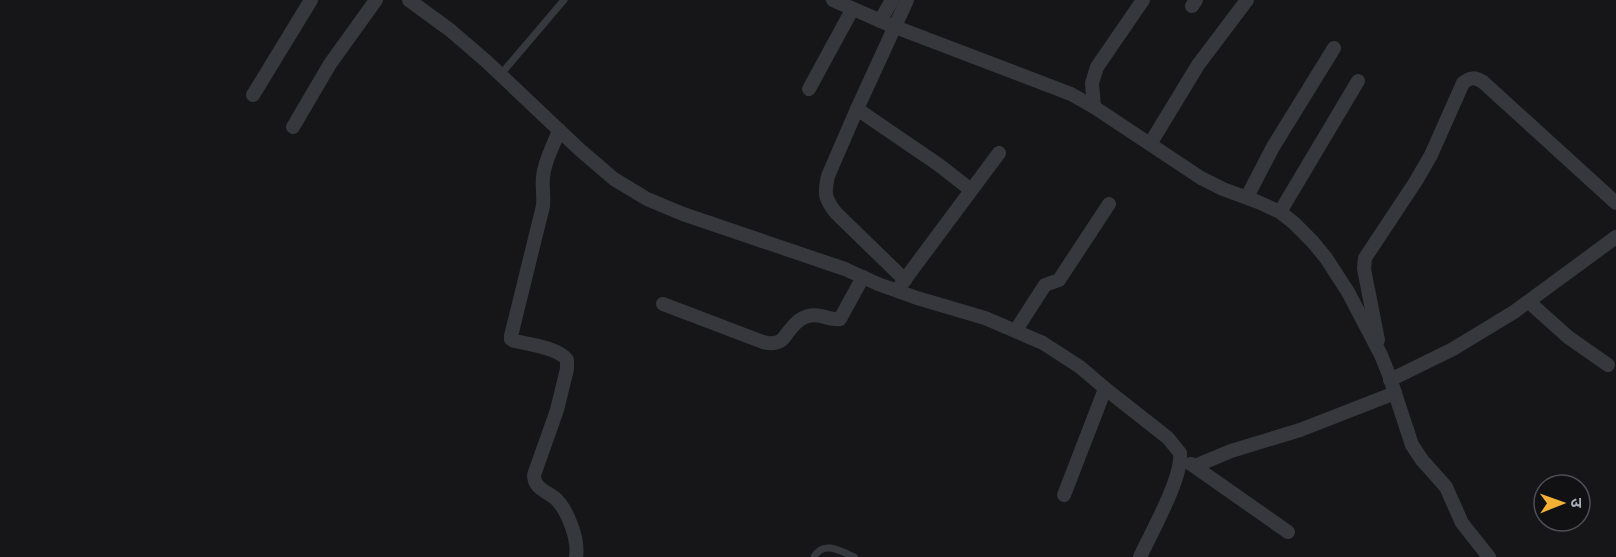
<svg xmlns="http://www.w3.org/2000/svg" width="1616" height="557" viewBox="0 0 1616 557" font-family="'Public Sans','Noto Sans Devanagari',sans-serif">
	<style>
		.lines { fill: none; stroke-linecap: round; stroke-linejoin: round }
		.lane { stroke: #37383d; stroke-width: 7 }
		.street { stroke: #37383d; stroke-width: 14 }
	</style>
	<rect width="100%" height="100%" fill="#161618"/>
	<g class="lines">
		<g class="lane">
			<path d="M501,74l63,-74"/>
			<path d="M814,557c9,-17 27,-6 40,0"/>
		</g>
		<g class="street">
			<path d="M409,0l41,30 36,31 93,88 35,30 33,20 36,15 162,55 33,15 39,14 68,20 58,25 37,24 27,23 61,48 12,15c3,24 -29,80 -40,104"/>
			<path d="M833,0l57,25 181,69 23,13 107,71 22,11 35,13 22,10 14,11 18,18 14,17 22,34 33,63 8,20 23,70 10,15 24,27 16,36 27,34"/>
			<path d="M1192,6l4,-6"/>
			<path d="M880,21l12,-21"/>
			<path d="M809,89l43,-79"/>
			<path d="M253,95l58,-95"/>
			<path d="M1094,107l-2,-24 5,-16 46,-67"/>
			<path d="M857,109l82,56 32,25"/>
			<path d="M293,127l37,-63 46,-64"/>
			<path d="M559,130c-5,15 -15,31 -16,47 -1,10 1,19 0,29l-32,130v3l3,2c14,3 45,7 53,19v9l-10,41 -23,65c0,14 13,16 22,24 12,12 23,41 20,58"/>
			<path d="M1150,144l48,-79 49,-65"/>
			<path d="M1247,197l26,-50 61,-99"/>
			<path d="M1280,212l78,-131"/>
			<path d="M905,280l-69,-67c-11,-14 -12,-19 -8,-37l29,-67 50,-109"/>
			<path d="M900,286l99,-133"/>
			<path d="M1529,302l39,35 40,28"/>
			<path d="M663,304l100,38c7,2 13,2 19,-2 11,-14 19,-28 39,-24 7,2 13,4 19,3l23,-42"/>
			<path d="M1016,330l29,-45 14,-5 50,-76"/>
			<path d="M1378,340l-14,-71 1,-11 51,-77 15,-26 32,-72c7,-6 12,-6 20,-1l133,121"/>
			<path d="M1390,380l63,-31 61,-37 102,-75"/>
			<path d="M1191,464l97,68"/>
			<path d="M1195,466l36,-15 69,-21 95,-37"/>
			<path d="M1064,495l41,-106"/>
		</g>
	</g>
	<g transform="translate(1562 503) rotate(89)"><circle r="28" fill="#111113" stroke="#4d4f55" stroke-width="1.5"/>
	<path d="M0-4.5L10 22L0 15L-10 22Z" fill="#f2b134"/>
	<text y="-9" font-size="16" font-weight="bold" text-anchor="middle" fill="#a8adb8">उ</text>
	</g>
</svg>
